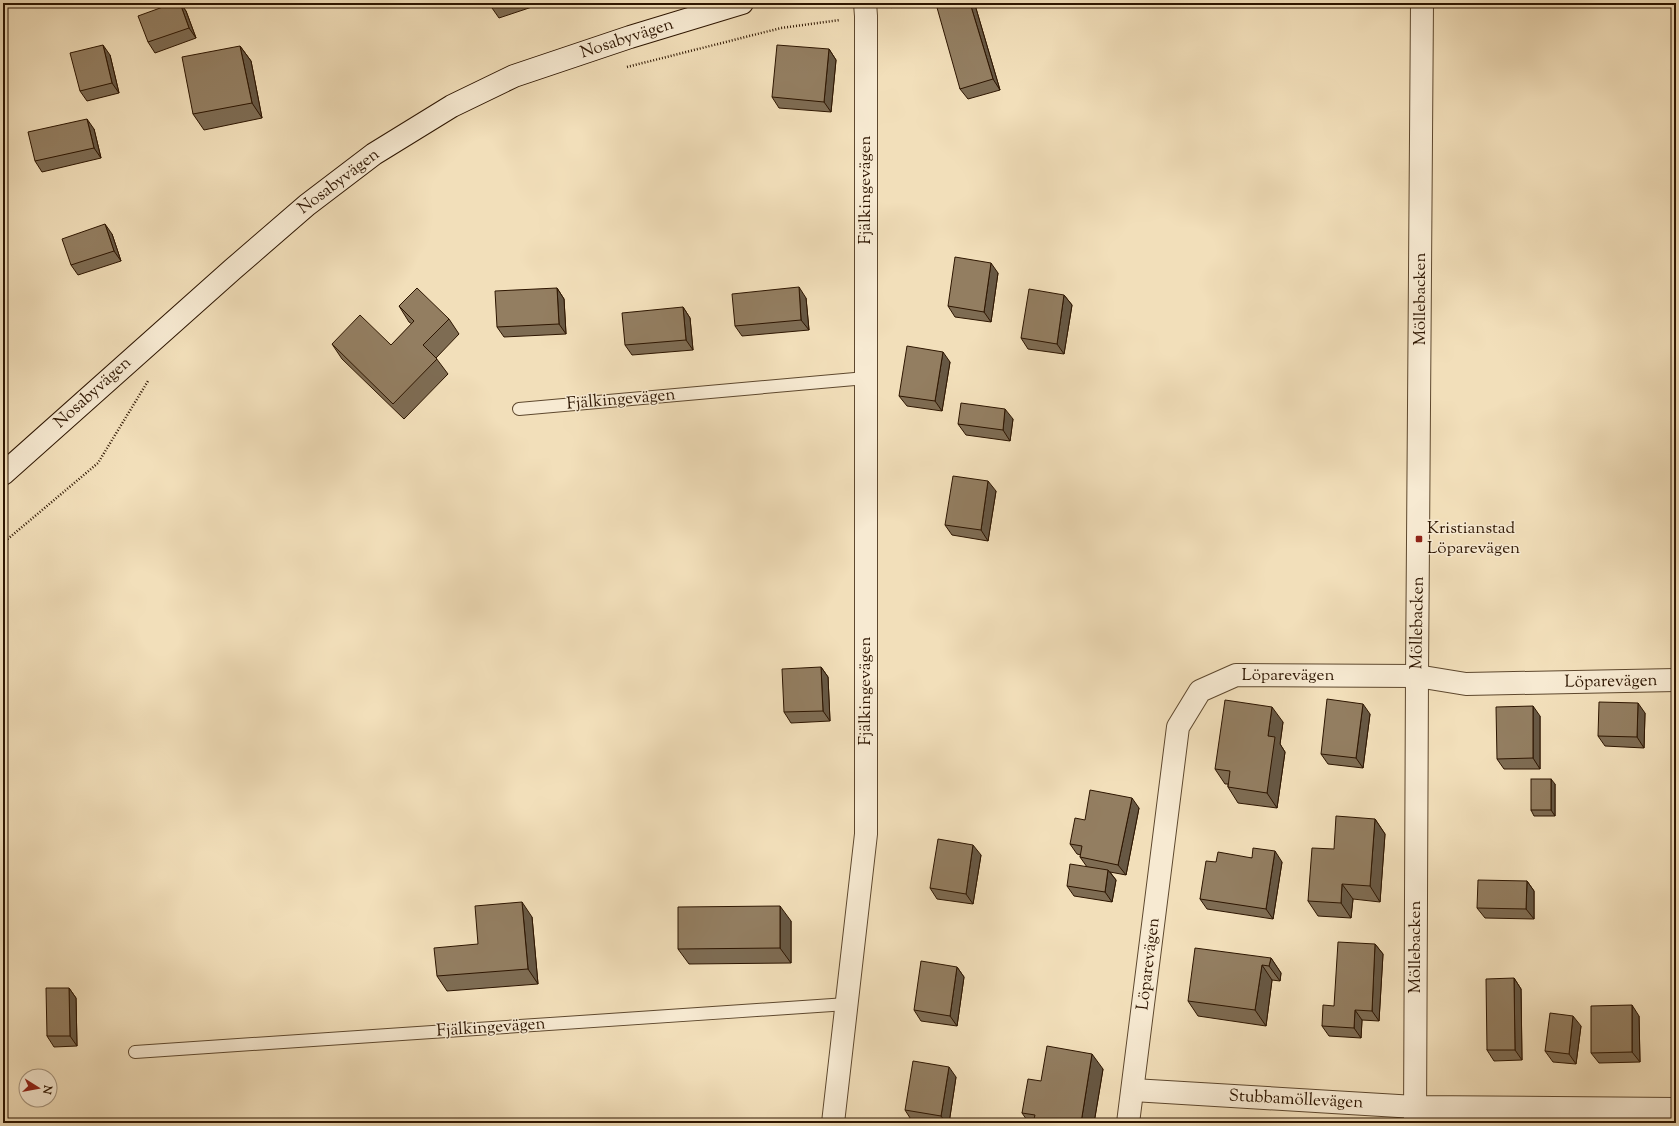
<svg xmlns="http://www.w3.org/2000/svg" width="1679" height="1126" viewBox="0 0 1679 1126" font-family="'Sorts Mill Goudy',serif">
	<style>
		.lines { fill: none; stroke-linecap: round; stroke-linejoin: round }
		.service-casing { stroke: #5e482e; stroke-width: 14 }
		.minor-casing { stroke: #5e482e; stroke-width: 24 }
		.tertiary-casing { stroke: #5e482e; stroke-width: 24 }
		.secondary-casing { stroke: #2d1500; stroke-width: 24 }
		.path { stroke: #2d1500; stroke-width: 2.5; stroke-dasharray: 1 2; stroke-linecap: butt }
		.service { stroke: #f7ead2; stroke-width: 12 }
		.minor { stroke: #f7ead2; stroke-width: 22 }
		.tertiary { stroke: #f7ead2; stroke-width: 22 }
		.secondary { stroke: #f7ead2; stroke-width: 22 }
		.wall { fill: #7e6c53; stroke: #2d1500 }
		.shaded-wall { fill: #675844; stroke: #2d1500 }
		.building { fill: #937e61; stroke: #2d1500 }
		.poi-dot { fill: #8f2418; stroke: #f7ead2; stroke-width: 1.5 }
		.labels { text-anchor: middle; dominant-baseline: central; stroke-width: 3; stroke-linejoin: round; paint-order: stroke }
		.street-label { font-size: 17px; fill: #2d1500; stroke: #f7ead2 }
		.poi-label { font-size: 17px; fill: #2d1500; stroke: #f7ead2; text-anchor: start }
	</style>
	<rect width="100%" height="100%" fill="#f2dfba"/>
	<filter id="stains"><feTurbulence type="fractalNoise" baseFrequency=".005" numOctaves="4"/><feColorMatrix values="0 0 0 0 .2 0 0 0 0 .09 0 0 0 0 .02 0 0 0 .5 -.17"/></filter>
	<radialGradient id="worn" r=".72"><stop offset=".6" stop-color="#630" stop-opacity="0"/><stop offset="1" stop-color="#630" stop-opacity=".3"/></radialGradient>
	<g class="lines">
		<defs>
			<g id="service">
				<path d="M519,409l347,-31"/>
				<path d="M135,1052l712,-48"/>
			</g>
			<g id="minor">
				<path d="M1133,1090l282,17 261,2"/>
				<path d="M1128,1123l50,-396 22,-36 36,-16 181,1 49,8 210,-4"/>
				<path d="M1415,1123l2,-447 5,-673"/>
			</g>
			<path id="tertiary" d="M833,1123l33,-289v-818l-1,-13"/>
			<path id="secondary" d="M3,474l230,-205 74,-64 67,-51 78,-48 62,-30 116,-39 112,-34"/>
		</defs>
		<use href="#service" class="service-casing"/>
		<use href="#minor" class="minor-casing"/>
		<use href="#tertiary" class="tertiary-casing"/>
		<use href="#secondary" class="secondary-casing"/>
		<g class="path">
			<path d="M891,7l9,-4"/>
			<path d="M627,67l154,-39 59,-8"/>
			<path d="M3,543l95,-80 50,-82"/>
		</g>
		<use href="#service" class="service"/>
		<use href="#minor" class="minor"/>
		<use href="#tertiary" class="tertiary"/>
		<use href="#secondary" class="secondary"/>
	</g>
	<g class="wall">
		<path d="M174,3h6l6,8 10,27 -41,15 -7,-11z"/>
		<path d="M490,3h54l-45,15 -7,-10z"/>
		<path d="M970,3h4l1,2 25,85 -32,9 -8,-10z"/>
		<path d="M240,46l11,15 11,57 -58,12 -11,-16z"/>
		<path d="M829,49l7,11 -5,52 -52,-4 -7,-11z"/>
		<path d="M110,55l9,38 -32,8 -7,-10z"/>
		<path d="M94,129l7,29 -59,14 -7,-11z"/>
		<path d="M112,234l9,27 -43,14 -7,-10z"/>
		<path d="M998,273l-7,49 -36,-5 -7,-11z"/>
		<path d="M557,288l7,11 2,35 -62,3 -7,-10z"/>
		<path d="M1064,295l8,10 -8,49 -36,-5 -7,-11z"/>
		<path d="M806,298l3,32 -67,6 -7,-10z"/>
		<path d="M399,306l50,13 10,15 -23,24 12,16 -44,45 -62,-60 -10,-15 59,1 21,-21 -3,-2z"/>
		<path d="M683,307l7,11 3,32 -61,5 -7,-10z"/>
		<path d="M950,362l-8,49 -35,-5 -8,-10z"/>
		<path d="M1013,419l-3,22 -44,-6 -8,-11z"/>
		<path d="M996,491l-8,50 -36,-6 -7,-10z"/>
		<path d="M821,667l7,10 2,44 -39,2 -7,-11z"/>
		<path d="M1645,713l-1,35 -39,-2 -7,-10z"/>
		<path d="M1370,714l-7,54 -35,-4 -7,-10z"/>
		<path d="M1540,716v53h-36l-7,-10z"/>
		<path d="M1283,722l-3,22 5,8 -8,56 -39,-5 -10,-16v-3h-3l-10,-15z"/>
		<path d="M1555,784v32h-21l-3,-6z"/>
		<path d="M1139,808l-13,67 -16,-3 6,8 -4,22 -38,-6 -7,-10 20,-19 -7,-10 1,-2 -4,-1 -7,-10z"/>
		<path d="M1375,819l10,15 -5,68 -27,-3 -2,19 -33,-2 -10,-15 26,-52z"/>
		<path d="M981,855l-8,49 -36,-5 -7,-11z"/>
		<path d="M1252,858l30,4 -9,57 -66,-10 -7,-10 16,-37z"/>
		<path d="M1527,881l7,10v28l-49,-1 -8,-10z"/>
		<path d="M532,917l6,67 -91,7 -10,-15z"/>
		<path d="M791,921v42l-102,1 -11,-15z"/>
		<path d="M1375,944l8,10 -4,67 -17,-1 -1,18 -32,-2 -7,-10 12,-20z"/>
		<path d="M1271,958l10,15 -1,8 -8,-1 -6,46 -68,-10 -10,-15z"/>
		<path d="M957,967l7,10 -7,49 -36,-5 -7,-11z"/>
		<path d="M1514,978l7,11 1,71 -28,1 -7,-11z"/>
		<path d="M69,988l7,10 1,48 -23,1 -7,-11z"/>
		<path d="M1639,1016l1,46 -41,1 -8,-10z"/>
		<path d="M1581,1026l-5,38 -23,-2 -8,-11z"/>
		<path d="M1103,1069l-9,54h-65l-7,-10 19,-32z"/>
		<path d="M956,1077l-7,46h-22l-15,-2 -7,-11z"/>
	</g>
	<g class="shaded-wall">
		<path d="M180,3l6,8 10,27 -7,-10z"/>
		<path d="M970,3h4l1,2 25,85 -7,-11z"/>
		<path d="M103,45l7,10 9,38 -7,-10z"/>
		<path d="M240,46l11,15 11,57 -10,-15z"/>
		<path d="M829,49l7,11 -5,52 -7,-10z"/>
		<path d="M87,119l7,10 7,29 -7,-10z"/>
		<path d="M105,224l7,10 9,27 -7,-10z"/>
		<path d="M991,263l7,10 -7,49 -7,-10z"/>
		<path d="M799,287l7,11 3,32 -8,-10z"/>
		<path d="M557,288l7,11 2,35 -7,-10z"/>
		<path d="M1064,295l8,10 -8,49 -7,-10z"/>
		<path d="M683,307l7,11 3,32 -7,-10z"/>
		<path d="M943,352l7,10 -8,49 -7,-10z"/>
		<path d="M1005,409l8,10 -3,22 -7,-11z"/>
		<path d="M988,481l8,10 -8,50 -7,-11z"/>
		<path d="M821,667l7,10 2,44 -7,-10z"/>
		<path d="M1638,703l7,10 -1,35 -7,-11z"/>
		<path d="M1363,704l7,10 -7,54 -7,-10z"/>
		<path d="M1533,706l7,10v53l-7,-11z"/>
		<path d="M1272,707l11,15 -3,22 5,8 -8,56 -10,-15 1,-57z"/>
		<path d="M1551,779l4,5v32l-4,-6z"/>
		<path d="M1132,798l7,10 -13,67 -8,-10z"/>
		<path d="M1375,819l10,15 -5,68 -10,-16z"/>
		<path d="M973,845l8,10 -8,49 -7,-10z"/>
		<path d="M1275,851l7,11 -9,57 -7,-10z"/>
		<path d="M1108,870l8,10 -4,22 -7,-10z"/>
		<path d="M1527,881l7,10v28l-8,-10z"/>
		<path d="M1342,884l11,15 -2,19 -10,-15z"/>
		<path d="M522,902l10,15 6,67 -10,-15z"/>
		<path d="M780,906l11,15v42l-11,-15z"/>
		<path d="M1375,944l8,10 -4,67 -7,-10z"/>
		<path d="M1271,958l10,15 -1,8 -11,-15z"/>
		<path d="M1262,965l10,15 -6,46 -11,-16z"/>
		<path d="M957,967l7,10 -7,49 -7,-10z"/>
		<path d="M1514,978l7,11 1,71 -7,-10z"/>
		<path d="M69,988l7,10 1,48 -7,-10z"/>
		<path d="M1632,1005l7,11 1,46 -8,-10z"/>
		<path d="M1355,1010l7,10 -1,18 -7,-10z"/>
		<path d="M1573,1016l8,10 -5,38 -7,-10z"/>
		<path d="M1092,1054l11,15 -9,54h-13z"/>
		<path d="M949,1067l7,10 -7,46h-3l-5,-7z"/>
	</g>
	<g class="building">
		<path d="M174,3h6l9,25 -41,14 -10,-26z"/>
		<path d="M490,3h17l-15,5z"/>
		<path d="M940,3h30l23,76 -33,10 -24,-85z"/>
		<path d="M103,45l9,38 -32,8 -10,-38z"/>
		<path d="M777,45l52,4 -5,53 -52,-5z"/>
		<path d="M240,46l12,57 -59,11 -11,-57z"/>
		<path d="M87,119l7,29 -59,13 -7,-29z"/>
		<path d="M105,224l9,27 -43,14 -9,-26z"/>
		<path d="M955,257l36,6 -7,49 -36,-6z"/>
		<path d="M799,287l2,33 -66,6 -3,-32z"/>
		<path d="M417,288l32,31 -26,26 14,14 -44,45 -61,-60 28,-29 31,30 23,-24 -15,-15z"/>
		<path d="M557,288l2,36 -62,3 -2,-36z"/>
		<path d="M1029,289l35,6 -7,49 -36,-6z"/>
		<path d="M683,307l3,33 -61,5 -3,-32z"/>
		<path d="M907,346l36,6 -8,49 -36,-5z"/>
		<path d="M961,403l44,6 -2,21 -45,-6z"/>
		<path d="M953,476l35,5 -7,49 -36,-5z"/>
		<path d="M821,667l2,44 -39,1 -2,-43z"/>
		<path d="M1327,699l36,5 -7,54 -35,-4z"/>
		<path d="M1225,700l47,7 -4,29 7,1 -8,56 -39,-6 2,-16 -15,-2z"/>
		<path d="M1599,702l39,1 -1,34 -39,-1z"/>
		<path d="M1533,706v52l-36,1 -1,-52z"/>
		<rect x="1531" y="779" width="20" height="31"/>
		<path d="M1090,790l42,8 -14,67 -38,-8 2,-11 -12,-2 5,-26 10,2z"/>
		<path d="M1336,816l39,3 -5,67 -28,-2 -1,19 -33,-2 4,-53 22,1z"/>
		<path d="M938,839l35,6 -7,49 -36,-6z"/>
		<path d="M1253,848l22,3 -9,58 -66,-10 6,-38 10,1 2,-10 34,6z"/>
		<path d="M1070,864l38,6 -3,22 -38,-6z"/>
		<path d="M1478,880l49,1 -1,28 -49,-1z"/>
		<path d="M522,902l6,67 -91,7 -3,-28 44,-4 -3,-38z"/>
		<path d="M780,906v42l-102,1v-42z"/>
		<path d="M1338,942l37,2 -3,67 -17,-1 -1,18 -32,-2 1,-21 11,1z"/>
		<path d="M1195,948l76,10 -2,8 -7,-1 -7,45 -67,-9z"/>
		<path d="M921,961l36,6 -7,49 -36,-6z"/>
		<path d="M1514,978l1,72h-28l-1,-71z"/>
		<path d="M46,988h23l1,48h-23z"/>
		<path d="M1632,1005v47l-41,1v-47z"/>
		<path d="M1550,1013l23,3 -4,38 -24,-3z"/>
		<path d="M1047,1046l45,8 -11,69h-17l-11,-2 -1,2h-19l2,-8 -13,-2 6,-34 13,2z"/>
		<path d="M913,1061l36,6 -8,49 -36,-6z"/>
	</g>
	<rect class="poi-dot" x="1415" y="535" width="8" height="8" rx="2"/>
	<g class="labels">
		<g class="street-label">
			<text transform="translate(627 39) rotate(-18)">Nosabyvägen</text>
			<text transform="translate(339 182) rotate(-37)">Nosabyvägen</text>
			<text transform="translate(866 190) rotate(-90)">Fjälkingevägen</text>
			<text transform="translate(1421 299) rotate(-90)">Möllebacken</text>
			<text transform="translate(93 393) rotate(-42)">Nosabyvägen</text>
			<text transform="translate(621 400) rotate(-5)">Fjälkingevägen</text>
			<text transform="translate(1418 623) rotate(-89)">Möllebacken</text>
			<text x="1288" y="676">Löparevägen</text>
			<text transform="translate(1611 682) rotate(-1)">Löparevägen</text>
			<text transform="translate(866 691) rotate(-90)">Fjälkingevägen</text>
			<text transform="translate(1416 947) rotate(-90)">Möllebacken</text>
			<text transform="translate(1149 964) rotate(-83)">Löparevägen</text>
			<text transform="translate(491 1028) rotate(-4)">Fjälkingevägen</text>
			<text transform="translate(1296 1100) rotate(3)">Stubbamöllevägen</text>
		</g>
		<g class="poi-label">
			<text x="1427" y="529">Kristianstad<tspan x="1427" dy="20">Löparevägen</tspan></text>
		</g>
	</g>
	<rect width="1679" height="1126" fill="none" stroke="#f2dfba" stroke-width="16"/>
	<rect x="4" y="4" width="1671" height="1118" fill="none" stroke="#2d1500" stroke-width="2"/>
	<rect x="8" y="8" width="1663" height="1110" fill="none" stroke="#2d1500"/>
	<g transform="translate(38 1088) rotate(101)"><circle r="19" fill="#f7ead2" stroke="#a6957e"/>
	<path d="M0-3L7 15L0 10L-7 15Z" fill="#8f2418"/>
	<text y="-6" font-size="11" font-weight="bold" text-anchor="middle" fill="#2d1500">N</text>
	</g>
	<rect width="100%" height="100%" filter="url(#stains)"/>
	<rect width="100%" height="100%" fill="url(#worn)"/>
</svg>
